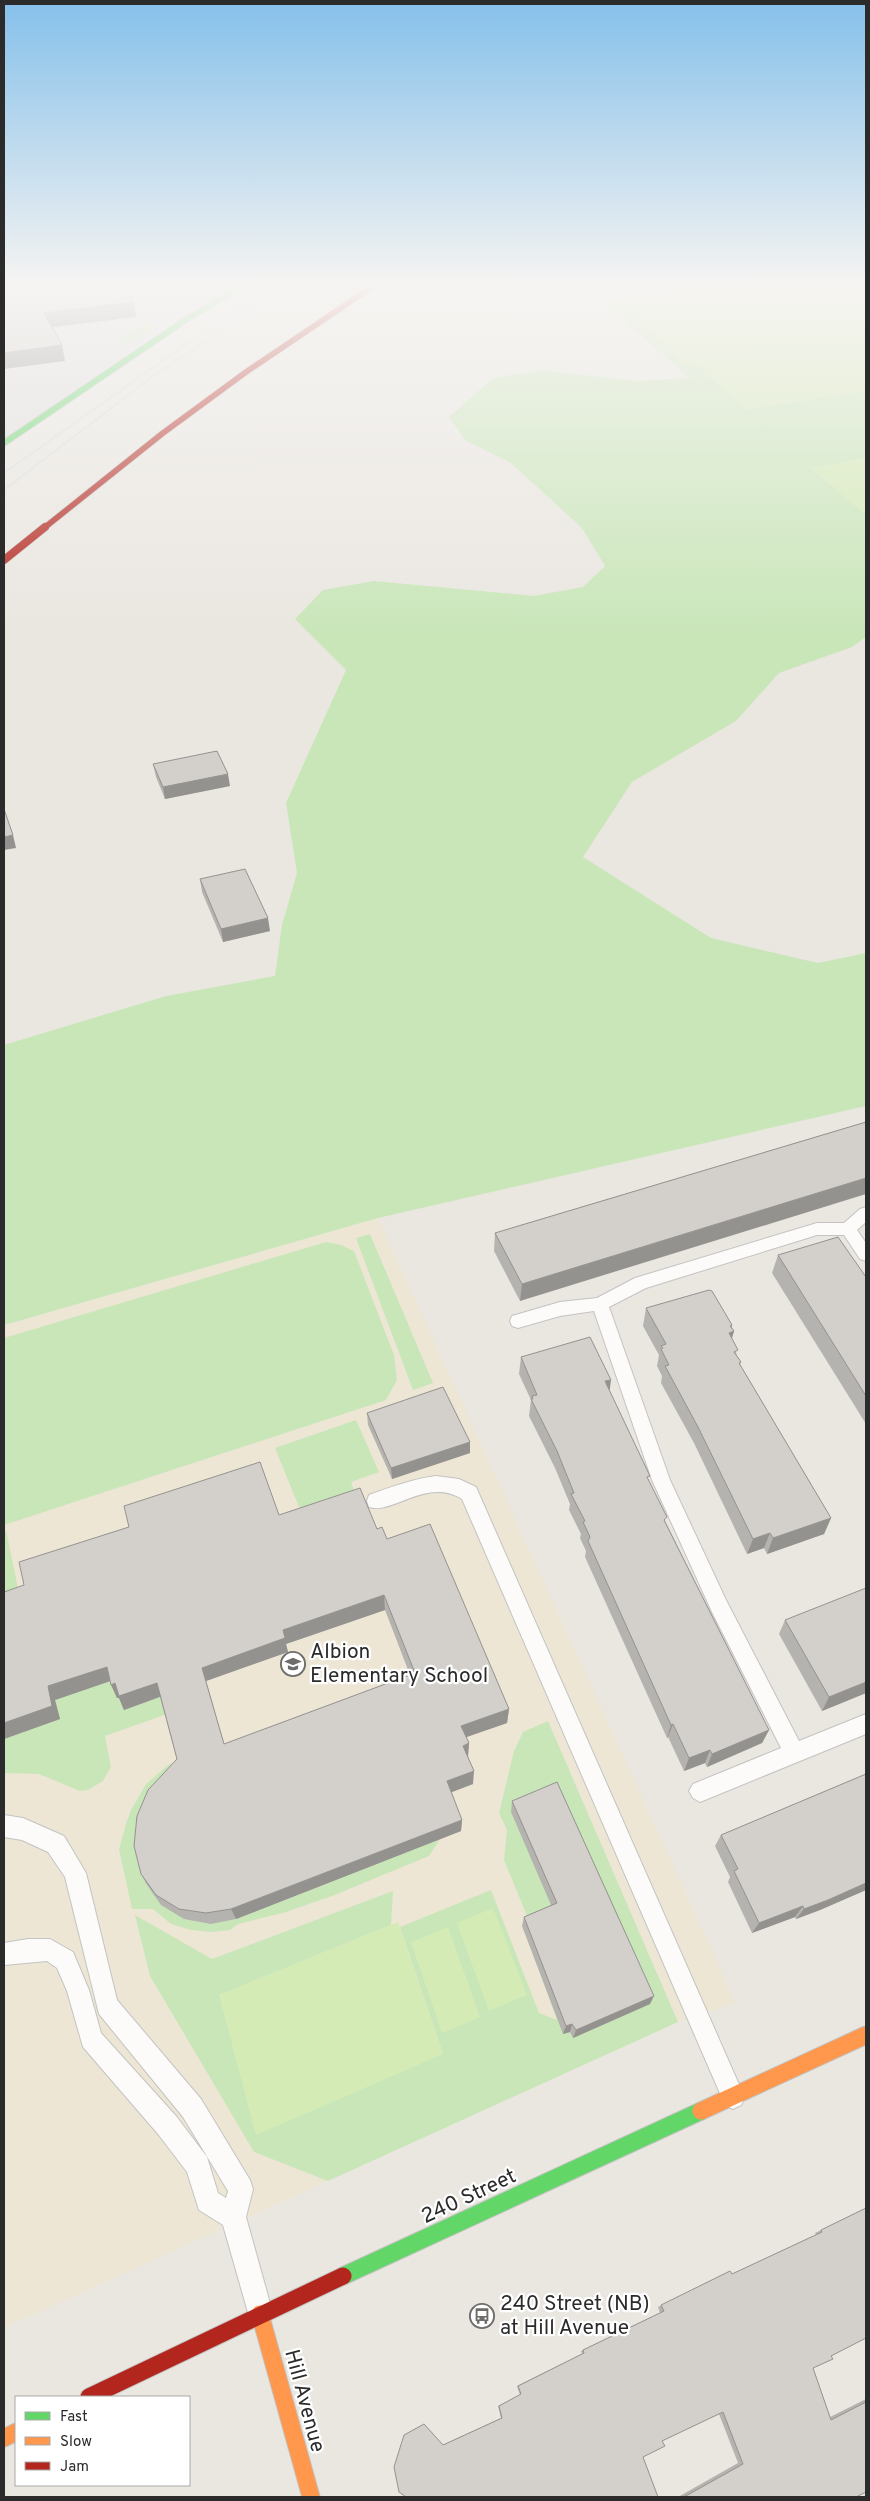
<svg xmlns="http://www.w3.org/2000/svg" width="870" height="2501" viewBox="0 0 870 2501" font-family="Overpass,sans-serif">
	<style>
		.industrial { fill: #e1dee0 }
		.education { fill: #ede6d5 }
		.green { fill: #c9e6b9 }
		.pitch { fill: #d4ebb6 }
		.lines { fill: none; stroke-linecap: round; stroke-linejoin: round }
		.lane-casing { stroke: #c3c3c2; stroke-width: 2 }
		.fast-far1-casing { stroke: #c3c3c2; stroke-width: 7 }
		.fast-casing { stroke: #c3c3c2; stroke-width: 19 }
		.slow-casing { stroke: #c3c3c2; stroke-width: 19 }
		.jam-far2-casing { stroke: #c3c3c2; stroke-width: 7 }
		.jam-far1-casing { stroke: #c3c3c2; stroke-width: 9 }
		.jam-casing { stroke: #c3c3c2; stroke-width: 19 }
		.lane { fill: #fcfbfa; fill-rule: evenodd }
		.fast-far1 { stroke: #63d668; stroke-width: 5.5 }
		.fast { stroke: #63d668; stroke-width: 17 }
		.slow { stroke: #ff974d; stroke-width: 17 }
		.jam-far2 { stroke: #b3261e; stroke-width: 5.5 }
		.jam-far1 { stroke: #b3261e; stroke-width: 8 }
		.jam { stroke: #b3261e; stroke-width: 17 }
		.rail { stroke: #dededf; stroke-width: 2 }
		.wall { fill: #b5b3af; fill-rule: evenodd }
		.shaded-wall { fill: #94928f }
		.building { fill: #d3d0cc; stroke: #94928f; fill-rule: evenodd }
		.labels { text-anchor: middle; dominant-baseline: central; stroke-width: 4.5; stroke-linejoin: round; paint-order: stroke }
		.near-poi-label { font-size: 21px; fill: #2b2b2b; stroke: #fff; text-anchor: start }
		.near-street-label { font-size: 21px; fill: #2b2b2b; stroke: #fff }
	</style>
	<rect width="100%" height="100%" fill="#eae7e1"/>
	<path class="industrial" d="M4,283h243l-60,36 -183,124z"/>
	<path class="education" d="M378,1218l358,785 -58,19 -674,306v-1003z"/>
	<g class="green">
		<path d="M753,283h113v354l-14,10 -73,26 -43,48 -104,61 -49,75 128,81 107,25 48,-10v153l-488,112 -374,107v-280l162,-49 109,-20 7,-51 15,-52 -11,-70 60,-133 -51,-51 28,-29 51,-9 160,15 49,-9 22,-21 -23,-38 -71,-65 -45,-22 -17,-24 44,-39 48,-8 94,11 54,-3 -85,-76z"/>
		<path d="M144,323l8,1 1,5c-10,6 -23,19 -35,11l13,-11z"/>
		<path d="M370,1234l63,149 -20,7 -57,-152z"/>
		<path d="M326,1242l15,3 13,6 40,104 3,25 -11,20 -382,125v-187z"/>
		<path d="M356,1420l23,52 -28,10 4,11 -54,19 -26,-64z"/>
		<path d="M6,1530l14,68 -16,5v-72z"/>
		<path d="M112,1677l6,21 57,-6 -8,22 -62,22 6,31 -8,14 -15,9 -8,1 -41,-17 -35,-1v-34l55,-20 -5,-24c21,-2 40,-6 58,-18z"/>
		<path d="M548,1721l130,301 -350,159 -74,-29 -104,-176 -15,-61 77,44 181,-68 -2,34 -172,70 224,59 -43,-127 91,-37 48,123 18,7 -26,-71 -1,-26 -26,-63 3,-30 -8,-17 15,-62 9,-19z"/>
		<path d="M179,1760l261,79 -11,17 -97,40 -46,16 -48,12 -8,6 -18,2 -21,-2 -20,-6 -18,-15h-21l-13,-60 7,-25 5,-14 15,-26 22,-19z"/>
	</g>
	<g class="pitch">
		<path d="M847,283l19,12v96l-119,19 -41,-35 -10,-12 -11,1 -56,-50 107,-15 77,-14z"/>
		<path d="M866,458v57l-56,-47z"/>
		<path d="M493,1908l34,87 -38,16 -32,-88z"/>
		<path d="M398,1922l45,132 -187,81 -37,-140z"/>
		<path d="M448,1927l32,90 -38,16 -31,-91z"/>
	</g>
	<g class="lines">
		<defs>
			<g id="lane">
				<path d="M866,1207v15l-9,8 9,13v18l-6,-2 -16,-24h-27l-171,53 -37,19 61,173 56,120 73,141 67,-27v20l-166,68 -7,-4 -4,-7 4,-7 88,-36 -69,-136 -60,-132 -58,-169 -34,5 -42,12 -6,-2 -2,-5 2,-5 48,-14 37,-4 38,-20 182,-55h27l16,-14z"/>
				<path d="M436,1476l23,3 17,8 265,602 4,8 -4,8 -8,4 -8,-4 -263,-606c-36,-22 -69,16 -93,8l-2,-6 2,-6c22,-8 44,-16 67,-19z"/>
				<path d="M4,1815l19,3 41,18 22,37 31,127 84,99 49,81 3,9 -7,28 27,97 -4,9 -9,4 -9,-4 -28,-98 -24,-15 -12,-38 -29,-38 -75,-87 -16,-56 -10,-23 -10,-7 -43,4v-22l24,-4h22l23,13 16,38 12,43 75,83 31,41 11,36 8,5 2,-7 -45,-74 -84,-103 -34,-137 -17,-25 -26,-12 -18,-3z"/>
			</g>
			<path id="fast-far1" d="M4,443l183,-124 60,-36"/>
			<path id="fast" d="M343,2276l358,-165"/>
			<g id="slow">
				<path d="M701,2111l165,-76"/>
				<path d="M260,2314l51,183"/>
				<path d="M4,2438l12,-6"/>
			</g>
			<path id="jam-far2" d="M44,528l119,-95 83,-61 132,-89"/>
			<path id="jam-far1" d="M4,560l41,-33"/>
			<path id="jam" d="M89,2397l254,-121"/>
		</defs>
		<use href="#lane" class="lane-casing"/>
		<use href="#fast-far1" class="fast-far1-casing"/>
		<use href="#fast" class="fast-casing"/>
		<use href="#slow" class="slow-casing"/>
		<use href="#jam-far2" class="jam-far2-casing"/>
		<use href="#jam-far1" class="jam-far1-casing"/>
		<use href="#jam" class="jam-casing"/>
		<use href="#lane" class="lane"/>
		<use href="#fast-far1" class="fast-far1"/>
		<use href="#fast" class="fast"/>
		<use href="#slow" class="slow"/>
		<use href="#jam-far2" class="jam-far2"/>
		<use href="#jam-far1" class="jam-far1"/>
		<use href="#jam" class="jam"/>
		<g class="rail">
			<path d="M4,473l192,-136 84,-54"/>
			<path d="M4,490l152,-116 138,-91"/>
		</g>
	</g>
	<g class="wall">
		<path d="M153,764l77,22 -65,13 -9,-22z"/>
		<path d="M200,879l70,52 -47,11 -21,-50z"/>
		<path d="M866,1122l-346,179 -26,-50 1,-18z"/>
		<path d="M778,1255l88,22v147l-94,-151z"/>
		<path d="M646,1308l86,19 2,4 -2,7 5,18 4,6 -1,3 91,153 -7,16 -57,20 -3,-6 -17,6 -53,-111 -33,-60 1,-7 -5,-10 2,-11 -16,-29z"/>
		<path d="M521,1357l88,35 40,89 17,42 103,207 -7,13 -55,24 -2,-4 -21,8 -16,-34 -1,1 -82,-181 1,-6 -6,-13 1,-4 -12,-24 1,-6 -15,-36 -26,-52 2,-16 -12,-26z"/>
		<path d="M367,1413l103,29v11l-78,26 -24,-54z"/>
		<path d="M279,1515l98,14 10,10 122,170 -2,14 -41,14 3,6 -1,13 5,28 -22,8 11,28 -1,11 -225,88 -25,5 -27,-5 -23,-14 -14,-20 -6,-11 36,-115 -17,-62 -36,13 -5,-12h-2l-6,-17 -56,19 5,19 -56,20v-147zM385,1610l25,65 -186,69 -18,-63 82,-29 -2,-8z"/>
		<path d="M785,1620l81,73 -44,18 -43,-77z"/>
		<path d="M866,1774v116l-46,20 -24,9 -1,-2 -43,16 -24,-51 2,-5 -15,-31 6,-11z"/>
		<path d="M512,1801l138,203 -77,34 -3,-6 -7,2 -41,-108 2,-9 27,-12 -40,-93z"/>
		<path d="M866,2208l-35,148 -18,12 17,49 36,-18v93l-10,5h-178l60,-34 -19,-49 -276,31 58,-27 -3,-12 22,-11 -3,-9 65,-32 -1,-3 79,-38 -2,-6 72,-36 2,3 84,-39 -1,-2z"/>
	</g>
	<g class="shaded-wall">
		<path d="M134,302l2,15 -90,11 -2,-15z"/>
		<path d="M62,345l3,16 -61,8v-16z"/>
		<path d="M228,774l2,12 -65,13 -2,-12z"/>
		<path d="M13,835l3,13 -12,2v-13z"/>
		<path d="M268,918l2,13 -47,11 -2,-13z"/>
		<path d="M866,1178v16l-346,107 2,-17z"/>
		<path d="M732,1325l-2,8 4,-2 -5,17 -2,-6 3,-16z"/>
		<path d="M611,1380l-2,16 -4,-15z"/>
		<path d="M470,1442v11l-78,26 -1,-11z"/>
		<path d="M831,1518l-7,16 -57,20 6,-16z"/>
		<path d="M770,1533l-6,15 -17,6 6,-15z"/>
		<path d="M384,1595l1,15 -99,34 2,8 -82,29 -4,-13 81,-38z"/>
		<path d="M107,1667l6,13 -58,20 5,19 -56,20v-16l44,-37z"/>
		<path d="M866,1682v11l-44,18 7,-14z"/>
		<path d="M115,1683h42l5,13 -38,14 -5,-12h-2l-6,-13z"/>
		<path d="M509,1709l-2,14 -46,16v-13z"/>
		<path d="M673,1724l-5,13 -1,1 4,-13z"/>
		<path d="M769,1730l-7,13 -55,24 5,-13z"/>
		<path d="M469,1743l-1,13 -5,2v-12z"/>
		<path d="M710,1750l-5,13 -21,8 5,-13z"/>
		<path d="M474,1771l-1,13 -26,10v-13z"/>
		<path d="M462,1820l-1,11 -225,88 -5,-10z"/>
		<path d="M866,1883v7l-46,20 -24,9 8,-10z"/>
		<path d="M803,1906l-8,11 -43,16 7,-10z"/>
		<path d="M654,1996l-4,8 -77,34 3,-8z"/>
		<path d="M572,2024l-2,8 -7,2 3,-8z"/>
	</g>
	<g class="building">
		<path d="M91,283h31l12,19 -90,11 18,32 -58,8v-60z"/>
		<path d="M217,751l11,23 -65,13 -10,-23z"/>
		<path d="M4,809l9,26 -9,2z"/>
		<path d="M245,869l23,49 -47,11 -21,-50z"/>
		<path d="M866,1122v56l-344,106 -27,-51z"/>
		<path d="M838,1237l28,40v119l-88,-141z"/>
		<path d="M709,1290l3,1 20,34 -2,1 4,5 -5,2 9,17 -4,2 7,10 -2,1 92,155 -58,20 -3,-5 -17,6 -55,-112 -33,-61 4,-1 -8,-16 2,-1 -2,-2 5,-2 -20,-36z"/>
		<path d="M590,1337l21,43 -6,1 45,95 -3,1 20,40 -3,3 105,210 -57,24 -2,-4 -21,8 -16,-34 -2,1 -83,-184 2,-4 -7,-15 2,-1 -14,-27 3,-1 -17,-42 -26,-52h2l-1,-3 5,-1 -16,-38z"/>
		<path d="M443,1387l27,55 -79,26 -24,-55z"/>
		<path d="M260,1462l19,53 81,-27 17,41 5,-2 5,12 43,-15 79,185 -48,17 8,17 -6,3 11,25 -27,10 15,39 -231,89 -25,4 -27,-4 -23,-14 -15,-21 -7,-28 3,-30 11,-26 29,-31 -20,-76 -38,13 -4,-13 -4,2 -4,-18 -59,19 4,20 -48,17v-131l20,-7 -5,-23 110,-35 -5,-21zM384,1595l31,78 -191,71 -22,-76 83,-30 -2,-8z"/>
		<path d="M866,1588v94l-37,15 -44,-77z"/>
		<path d="M866,1774v109l-38,17 -24,9 -1,-3 -44,17 -25,-52 4,-2 -17,-34z"/>
		<path d="M557,1782l97,214 -78,34 -4,-6 -6,2 -42,-109 33,-14 -45,-102z"/>
		<path d="M866,2208v130l-35,18 2,3 -20,9 18,52 35,-18v90l-10,5h-172l59,-33 -20,-52 -61,29 3,5 -22,11 15,40h-252l-7,-5 -5,-25 10,-32 20,-11 19,21 59,-27 -3,-12 22,-12 -3,-8 66,-33 -1,-3 81,-39 -3,-6 69,-34 2,3 90,-42 -1,-2z"/>
	</g>
	<linearGradient id="sky" x2="0" y2="1"><stop stop-color="#85c0ea"/><stop offset="0.45" stop-color="#f6f4f2"/><stop offset="1" stop-color="#f6f4f2" stop-opacity="0"/></linearGradient>
	<rect width="870" height="633" fill="url(#sky)"/>
	<defs>
		<symbol id="school-ring" viewBox="-11 -11 22 22"><circle r="9.5" fill="#fff" stroke="#6e6d6b" stroke-width="1.5"/><path d="M0-5L7-2L0 1L-7-2ZM-4 1L0 2.5L4 1V4Q0 6-4 4Z" fill="#6e6d6b"/></symbol>
		<symbol id="bus-ring" viewBox="-11 -11 22 22"><circle r="9.5" fill="#fff" stroke="#6e6d6b" stroke-width="1.5"/><path d="M-5-6H5V4H4V6H2V4H-2V6H-4V4H-5ZM-3.5-4V0h7V-4ZM-3.5 1.2v1.5H-2V1.2ZM2 1.2v1.5H3.5V1.2Z" fill="#6e6d6b"/></symbol>
	</defs>
	<g fill-rule="evenodd">
		<use href="#school-ring" x="279" y="1650" width="28" height="28"/>
		<use href="#bus-ring" x="468" y="2302" width="28" height="28"/>
	</g>
	<g class="labels">
		<g class="near-poi-label">
			<text x="310" y="1652">Albion<tspan x="310" dy="24">Elementary School</tspan></text>
			<text x="500" y="2304">240 Street (NB)<tspan x="500" dy="24">at Hill Avenue</tspan></text>
		</g>
		<g class="near-street-label">
			<text transform="translate(469 2197) rotate(-25)">240 Street</text>
			<text transform="translate(304 2401) rotate(75)">Hill Avenue</text>
		</g>
	</g>
	<rect width="870" height="2501" fill="none" stroke="#2b2b2b" stroke-width="10"/>
	<rect x="15" y="2396" width="175" height="90" fill="#ffffff" stroke="#aaaaaa"/>
	<rect x="25" y="2412" width="25" height="8" fill="#63d668" stroke="#aaaaaa"/>
	<text x="60" y="2421" font-size="15" fill="#2b2b2b">Fast</text>
	<rect x="25" y="2437" width="25" height="8" fill="#ff974d" stroke="#aaaaaa"/>
	<text x="60" y="2446" font-size="15" fill="#2b2b2b">Slow</text>
	<rect x="25" y="2462" width="25" height="8" fill="#b3261e" stroke="#aaaaaa"/>
	<text x="60" y="2471" font-size="15" fill="#2b2b2b">Jam</text>
</svg>
